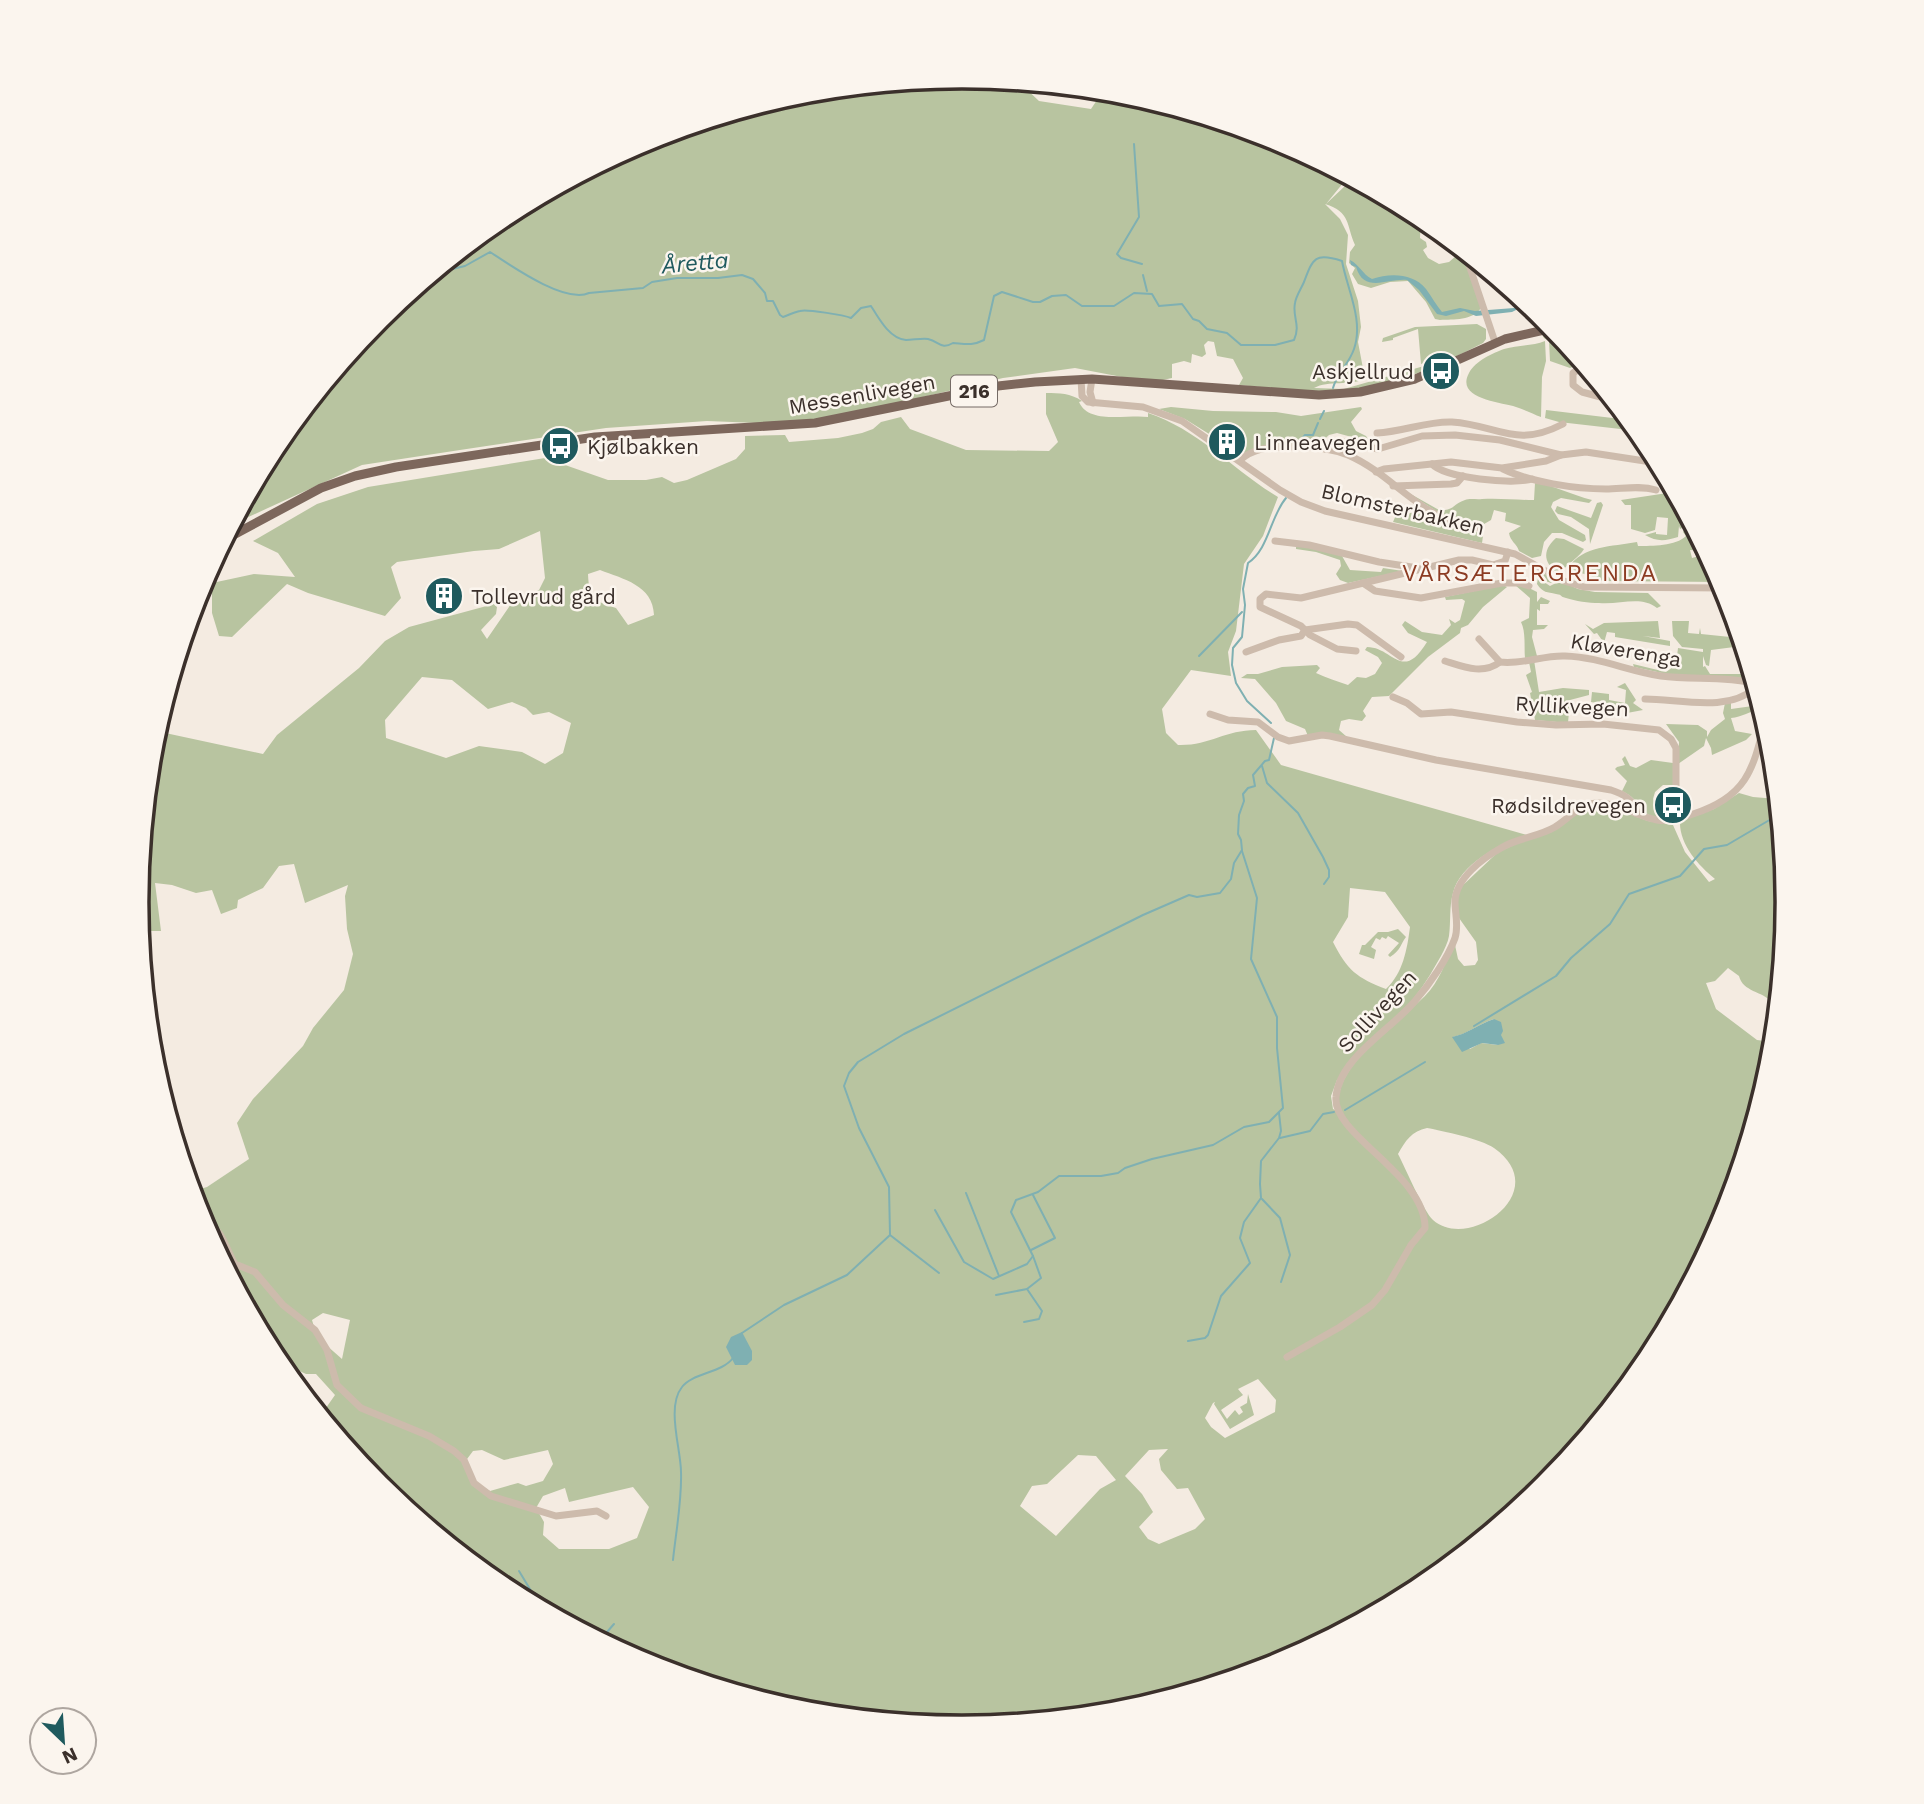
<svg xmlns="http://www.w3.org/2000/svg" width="1924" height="1804" viewBox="0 0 1924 1804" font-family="'Work Sans',sans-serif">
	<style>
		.green { fill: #b8c4a0; fill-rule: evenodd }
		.water { fill: #7fb0b2 }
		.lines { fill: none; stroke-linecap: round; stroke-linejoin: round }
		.stream { stroke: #7fb0b2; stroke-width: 2 }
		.minor { stroke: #cdbbac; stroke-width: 7 }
		.major { stroke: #7d675c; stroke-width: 9 }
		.labels { text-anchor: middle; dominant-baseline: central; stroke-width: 5; stroke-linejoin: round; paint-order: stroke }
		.shield { fill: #fbf5ee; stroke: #756b66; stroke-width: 2 }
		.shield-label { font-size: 19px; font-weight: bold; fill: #3b302b }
		.poi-label { font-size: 21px; fill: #3b302b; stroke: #fbf5ee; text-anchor: start }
		.street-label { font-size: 21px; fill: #3b302b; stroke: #fbf5ee }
		.water-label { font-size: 23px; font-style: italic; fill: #1f5a5e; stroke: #fbf5ee }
		.quarter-label { font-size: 24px; letter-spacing: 2px; fill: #8c3b22; stroke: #fbf5ee }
		.rim { fill: none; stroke: #3b302b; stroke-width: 3.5 }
	</style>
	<rect width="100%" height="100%" fill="#f4ebe1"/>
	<g class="green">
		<path d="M962,77l58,6 19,18 52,8 12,-18 20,2 155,47 70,37 -22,27 20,-19c8,9 14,8 24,4l51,28 -1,21 6,4 1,5 -4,3 5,8 11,6 10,-2 7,-6h7l18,52c-9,13 -27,11 -41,12l-5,-1 -9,-17 -18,-21 -18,1 -19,6 -13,-4 -6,-10 3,-6 -6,-5 1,-11 5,-7c-9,-20 -4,-33 -30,-41l15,15 8,16 -2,29 12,37 3,26 -3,15 7,37c-16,7 -36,1 -51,9l30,1 87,-25 5,2 -2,-6 -13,4 -3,-35 -25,9v2l-11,2 1,-4 32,-11 62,-3 9,5v10l-3,4c-50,26 -101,48 -158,49 -28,0 -58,-5 -86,-7l4,-7 -10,-19 -16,-3 -3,-14 -6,-1 -4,4 2,9 -4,3 -10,-3 -1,9 -7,-2 -12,3v14l-14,3 -36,-4 -47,-9 -72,10 -143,34 -79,12 -74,-3 -101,7 -146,22 -98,15 -129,59 43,-81 103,-125 125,-102 143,-76 154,-47z"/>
		<path d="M1556,331l26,32 -12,5 -20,-7 -1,-20 -5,-3 -2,-4z"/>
		<path d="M1545,341l1,20 -4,16 -1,40c-8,-3 -16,-7 -25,-10 -16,-5 -61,-8 -47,-34 6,-12 24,-20 35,-24 14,-4 29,-3 41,-8z"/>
		<path d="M1046,393c14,0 24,0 36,8l-3,1c10,23 49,12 69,15v-4c51,17 85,57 130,84l-15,39 -19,28 -8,67 -8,21 3,24 -40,-6 -29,39 4,24 12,12c31,1 47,-15 78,-15l25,35 246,70c-26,8 -67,29 -74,58 -4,14 -2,29 -4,43 -2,12 -13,28 -19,39 -24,39 -61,72 -93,105l-6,16 2,13 6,3c-9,-46 58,-88 86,-116 15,-15 19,-33 30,-51l3,14 6,7 11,-1 3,-5 -2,-18 -17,-24 -2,-17 4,-14 36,-34 95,-46 23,2 33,12 25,4 12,27 24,30 6,-3c-17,-14 -36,-35 -35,-58l34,-12 25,-16 14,4 24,2 10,103 -10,100h-5c-10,-11 -29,-10 -33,-26l-11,-8 -13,13 -9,2 10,26 41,31 16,2 -2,21 -47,155 -76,143 -103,125 -125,102 -143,76 -154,47 -161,16 -161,-16 -155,-47 -143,-76 -125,-103 -57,-70 14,-20 -19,-21h-10l-30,-14 -76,-143 -20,-66 17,39 10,-3 42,-28 -12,-36 16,-24 50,-53 10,-18 31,-38 9,-36 -6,-25 -2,-33 3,-11 -43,18 -11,-39 -15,2 -16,22 -25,12 -1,8 -16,6 -9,-24 -16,3 -24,-8 -17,-2 6,48h-21l-3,-29 16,-161 3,-10 107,23 14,-19 82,-67 26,-27 24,-14 85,-23 3,3 -1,7 -15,16 6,9 26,-38 5,-3 21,-8 6,-12 -5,-47 -41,18 -25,2 -77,11 -6,5 10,31 -16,18 -77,-23 -21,-9 -55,53 -13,-1 -7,-23v-30l42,-9 41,3 -17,-24 -25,-12 64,-37 51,-17 177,-29 63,22h38l16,-3 12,6 13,-3 49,-21 9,-10v-13l40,-1 4,7 49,-4 24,-5 11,-4 8,-7 20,-5 9,12 56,21 83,1 9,-9 -12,-28zM600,570c23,9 53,15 54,45l-26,10 -12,-17c-22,-7 -27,-9 -28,-34zM422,677l30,3 36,29 24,-7 14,6 7,7 16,-3 22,11 -8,30 -18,11 -23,-12 -43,-6 -33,12 -60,-20 -1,-18zM1350,888l35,4 25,35c-3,23 -7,46 -24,62 -29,-11 -39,-19 -53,-47l15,-25zM1494,1019l4,26 -17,-2 -11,6 -17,-12c14,-3 26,-13 41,-18zM1427,1128c16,3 54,11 67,20 61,43 -25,104 -61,72 -9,-8 -28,-53 -35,-66 7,-13 14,-23 29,-26zM323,1313l27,7 -8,39 -25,-22 -5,-17zM1258,1379l18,21 -1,12 -50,26 -14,-11 -6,-9 8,-15 2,-1 -1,2 16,25 24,-14 -6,-21 -1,9 -7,4 3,5 -4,3 -4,-5 -8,9 -6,-9 22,-15 -5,-6zM1168,1449l-9,10 2,11 16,19 11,-1 17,31 -10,10 -36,15 -11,-5 -9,-12 14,-15 -11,-18 -17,-18 24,-26zM482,1450l22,10 44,-10 5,14 -10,17 -17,5 -8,-3 -28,8 -19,-11 -7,-17 9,-12zM1078,1455l18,1 20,24 -16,9 -44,47 -36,-30 12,-20 15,-2zM633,1487l16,20 -12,31 -28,11h-50l-16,-14 1,-13 -8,-14 7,-12 22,-8 4,14z"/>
		<path d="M1171,407l42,4 63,1 25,4 60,-9 1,2 -11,13 5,9 10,5 4,6 -33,-9 -8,2 -11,10 -76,8 -19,-14 -1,3 -37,-23 -26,-10z"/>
		<path d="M1546,410l83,10 9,11 -79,-9 -14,-4z"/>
		<path d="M1535,483c19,2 37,12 57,17l-3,3 -28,-5 -8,4 -2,5 8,13 26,15 1,5 -3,2 -21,-9h-10l-8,9 -3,14 -9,2 -13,-7c-2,-7 -9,-10 -10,-18l12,-7 -16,-5 1,-8 -12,-3 -3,10 -12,7 1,-6 -6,-1 -3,6 -19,-5 -52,-33 39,22c16,1 13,-6 26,-10 5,-2 12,0 17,-1 18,-1 34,1 52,1z"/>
		<path d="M1674,492l15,29 -3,5h6l13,25 -15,-1 2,8 11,-3 5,2 3,7 -2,1 -1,7h6l-1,6h7l2,4 -119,-1 -35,-13c15,-23 44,-21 69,-26l1,4c14,0 38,0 48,-10l-3,-4 3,-6 -6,3 -1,-3 -1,11c-13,4 -21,5 -33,-2l11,-3v2l11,1 1,-17 -11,-1 -2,13 -10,3 -14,-4v-24h-6l-4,-5z"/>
		<path d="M1601,502l2,3 -13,39 -1,-15 -18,-12 -13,-3 -3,-3 2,-5 34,12 6,-15z"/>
		<path d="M1425,511l50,20 8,5 -1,7 -89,-21 3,-7z"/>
		<path d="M1556,538l8,1 20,10c-5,9 -18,15 -24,25 -16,-9 -19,-23 -4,-36z"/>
		<path d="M1296,544l46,12 8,14 31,2 2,-4 20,3 -55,12 -8,-3 -4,-6 5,-8 -1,-6 -24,-8 -20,-3z"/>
		<path d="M1540,572l38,17 17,3 53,1 13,13 -4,2c-16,-13 -37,-3 -58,-5 -10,0 -24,-2 -33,-5 -8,-2 -2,-3 -10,-4 -9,-2 -13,-1 -19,-10l1,-6 12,8 8,-4 -2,-1 -5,2 -8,-3 -6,-7z"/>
		<path d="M1503,585l4,2 -24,20 -15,18 -7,3 -1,5 -32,24 -39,39 -17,1 -9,14 3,5 -4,5 -13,-2 -8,2 -2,9 8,7 -39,-1 -3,-7 -19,-8 -10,-18 -21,-24 -14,-1 6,-4h11l24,-7 35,-2 3,3 -4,5c11,5 21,8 32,12l9,-8 9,1 9,-4 7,-11 -4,-6 -13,-7 2,-3c26,0 35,36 60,-5l-19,-9 -6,-8 3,-4 17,11 20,3 9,-10 -2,-6 6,4 5,-3 5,-19 -3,-2 -16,1 -1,-3z"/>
		<path d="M1515,585l14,3 8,4v10l4,-5 9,4 -2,3h-8v7l-3,-2v16h11l-4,4 -11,1 -1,7 5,19 -12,2c-1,-11 1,-26 -4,-36l8,-4 1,-20z"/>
		<path d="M1658,621l2,17 -17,-2 27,5v5l-55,-9v-4l-8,-1 -3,11 -7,-10 -3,1 -9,-10 8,5 11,-6z"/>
		<path d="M1672,621h17l-1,12 11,1 1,-6 1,6 39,4 2,8 -31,4 -2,16 -3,-1 -3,-9v11l2,-1 5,8h33l6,-5 2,4 -5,5 -75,-3 -37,-8 -1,-3 33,8 10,-7 2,-17 25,4v-3l-21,-2 -9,-11z"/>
		<path d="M1534,660l5,32 24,-4 26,2v5l-19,5 -2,23 -33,-3 -5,-27 2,-1 -6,-17 5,-3 -2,-10z"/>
		<path d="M1625,683l11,17 -3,3 10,7 -16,3 -4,-4 -15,-1v-3l-17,-3 1,-10 17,2v6l16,3 1,-13 -9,-3z"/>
		<path d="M1731,702v7l29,-4 1,4c-11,2 -19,8 -30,9l4,13 17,3 -6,6 -34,15 -1,-7 -5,-10 -2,8 -26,18 1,-22 -13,-18 32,1 9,6v6l4,-7 14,-11 -2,-6 2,-10z"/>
		<path d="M1625,756l5,10 6,2 15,-8 22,3v22h-10l-8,7 -2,7 4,11 17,7c-36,6 -28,-15 -52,-26l5,-10 -12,-12 2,-2 8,-2 -3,-6z"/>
		<path d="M1398,929l8,8c-6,8 -5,13 -16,20l-2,-2 11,-12 -11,-7 -2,3 -4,-2 -2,3 -4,-2 -5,9 5,3 -2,9 -15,-5 3,-9h3l13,-13h10z"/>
	</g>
	<g class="water">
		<path d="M1350,260c10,5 12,14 22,19 18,-6 41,-6 54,10 6,8 10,16 16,23l18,-4 15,3 39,-3 10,-7 4,3 -16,8 -36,4 -12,-5 -18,5 -9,-2 -18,-24 -12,-10c-19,-2 -43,14 -51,-13l-5,-2z"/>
		<path d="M1494,1019l7,3 2,9 -2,4 4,8 -7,2 -16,-2 -20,9 -10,-15c15,-3 27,-13 42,-18z"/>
		<path d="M742,1332l10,19v9l-5,5h-12l-9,-18 5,-10z"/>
	</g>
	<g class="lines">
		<g class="stream">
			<path d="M1134,144l5,73 -22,37 4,4 21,6"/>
			<path d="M435,273l30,-7 25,-14c20,13 75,52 99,41l54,-5 9,-6 25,-4h41l24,-3 11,4 12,14 2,8h6l7,14 3,2c6,-2 11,-5 17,-6 6,-2 44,4 51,7l10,-10 10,-2c8,13 19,33 35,34 7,0 16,-2 22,-1 12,3 13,11 25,4 13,1 19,3 31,-3l10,-44 8,-4 31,10h7l12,-6 14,-1 16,11h32l20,-13 18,1 7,12 23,-2 11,15 6,2 8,8 20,4 14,12h34l19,-5c7,-15 -2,-23 1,-37 1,-7 6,-14 9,-21 9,-24 11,-30 38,-21 5,28 22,59 12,88 -5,15 -17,24 -21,39"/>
			<path d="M1143,275l4,16"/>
			<path d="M1320,419l4,-8"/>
			<path d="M1300,441l5,-6h8l5,-12"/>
			<path d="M1199,656l43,-44"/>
			<path d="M1271,723l-24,-22 -11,-18 -4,-18 1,-17 9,-11 3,-32 -2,-16 5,-26c21,-14 22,-46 38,-65"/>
			<path d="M1262,766l5,17 31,30 25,44 6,13v7l-5,7"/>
			<path d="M1474,1026l82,-50 15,-18 39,-34 19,-30 51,-18 24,-27 23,-4 51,-30"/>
			<path d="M1345,1110l80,-48"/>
			<path d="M1280,1138l30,-7 13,-17 11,-2"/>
			<path d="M966,1193l33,83"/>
			<path d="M1262,1199l18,19 10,37 -9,27"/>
			<path d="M935,1210l29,52 29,17 34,-15 6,-8 -22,-44 5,-12 22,-8 21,-16h42l17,-3 7,-5 27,-9 61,-14 31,-18 25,-5 14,-14 -6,-60v-31l-26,-58 6,-61 -15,-47"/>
			<path d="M890,1235l49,38"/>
			<path d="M1031,1250l24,-12 -22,-43"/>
			<path d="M996,1295l31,-6 14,-11 -8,-22"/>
			<path d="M1024,1322l15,-3 3,-8 -15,-22"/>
			<path d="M742,1333l42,-28 63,-30 43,-40 -1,-48 -30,-59 -15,-42 5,-13 9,-11 46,-28 239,-119 46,-20 8,2 23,-4 11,-14 3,-16 8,-13 -1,-10 -3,-6 1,-19 5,-14 -1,-7 5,-6 7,-2 -2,-11 12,-14 4,-1 5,-22"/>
			<path d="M1188,1341l17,-3 3,-3 13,-39 29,-33 -10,-25 4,-16 17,-24 -1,-14 1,-23 18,-23 2,-7 -2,-18"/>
			<path d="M673,1560c3,-29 9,-59 8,-88 0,-23 -15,-65 1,-85 10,-14 40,-14 51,-29"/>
			<path d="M519,1571l23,38"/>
			<path d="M600,1640l14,-16"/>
		</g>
		<g class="minor">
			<path d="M1465,253l30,89"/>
			<path d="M1584,366l-11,7v12l9,7 30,8"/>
			<path d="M1081,379l1,17 6,6 55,5 39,14 98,69 21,12 24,9 190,43 49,27 20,6 141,1"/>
			<path d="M1092,379l-2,13 3,11"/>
			<path d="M1377,433c25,-1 50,-12 75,-11 46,3 63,27 111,2"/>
			<path d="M1325,449l5,-6 8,-2 40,8 44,-13 33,-1 45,5 61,15 25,-3 72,11"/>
			<path d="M1240,460c13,-11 27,-13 44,-13 21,-1 44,0 64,8 48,21 70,64 129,73"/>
			<path d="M1432,464c12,14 82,21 100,15"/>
			<path d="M1503,469c27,13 72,20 103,20 16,0 34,-4 50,1"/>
			<path d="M1376,472l8,-3 67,-7 51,6 44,-7 15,-6"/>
			<path d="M1393,486l58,-2 6,-1 6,-7"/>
			<path d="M1275,541l34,4 70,17 39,6"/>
			<path d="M1363,583l12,8 46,7 81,-15h18l9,3"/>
			<path d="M1479,639l21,23c22,3 43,-7 65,-6 34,1 63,15 96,20 30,4 63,0 93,7"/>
			<path d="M1356,651l-19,-2 -27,-14 -9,-9 -41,-19v-8l6,-5 35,4 158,-38h13l21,5 12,-4 3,-9"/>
			<path d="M1246,652l33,-12 22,-4 4,-6 43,-6 9,1 44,32"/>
			<path d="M1445,661c19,6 38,14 55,1"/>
			<path d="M1393,697l14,6 14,11 30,-2 66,10 39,3 47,-1 56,6 12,9 5,9v41l4,29"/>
			<path d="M1645,699c34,0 82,14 110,-11"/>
			<path d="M1210,714l18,6 30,2 20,15 11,4 33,-6 8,1 106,24 175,30c13,4 23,10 26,24"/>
			<path d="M204,1225c17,-2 23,27 31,39l20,8 28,33 32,25 12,20 10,35 24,23 68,28 25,15 10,9 10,23 17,13 65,20 41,-5 9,5"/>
			<path d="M1287,1357l53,-30 32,-22 13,-15 26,-45 14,-17c1,-53 -93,-93 -89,-131 3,-39 56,-68 79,-96 14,-16 33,-43 40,-63 4,-12 0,-24 0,-36 0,-23 28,-44 46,-54 16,-10 37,-11 54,-21 14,-9 24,-22 41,-24 22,-1 40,13 61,17 12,2 23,-2 36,-6 53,-17 60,-43 72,-93"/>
		</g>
		<path class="major" d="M224,540l97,-52 34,-12 41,-9 199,-30 220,-14 183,-37 37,-4 57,-3 227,16 41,-3 55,-13 90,-40 48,-11"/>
	</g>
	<defs>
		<symbol id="bus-disc" viewBox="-11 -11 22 22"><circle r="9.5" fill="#1f5a5e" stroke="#fbf5ee"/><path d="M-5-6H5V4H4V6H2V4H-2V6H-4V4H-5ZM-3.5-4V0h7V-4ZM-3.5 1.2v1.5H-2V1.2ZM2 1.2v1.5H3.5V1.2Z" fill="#fff"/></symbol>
		<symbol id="building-disc" viewBox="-11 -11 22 22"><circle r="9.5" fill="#1f5a5e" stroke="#fbf5ee"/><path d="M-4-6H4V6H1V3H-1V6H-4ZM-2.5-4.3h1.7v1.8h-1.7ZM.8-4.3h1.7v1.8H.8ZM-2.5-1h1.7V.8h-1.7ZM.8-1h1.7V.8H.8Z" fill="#fff"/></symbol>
	</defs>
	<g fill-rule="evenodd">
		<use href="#bus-disc" x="1419" y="349" width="44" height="44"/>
		<use href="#building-disc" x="1205" y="420" width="44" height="44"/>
		<use href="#bus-disc" x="538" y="424" width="44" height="44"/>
		<use href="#building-disc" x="422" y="574" width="44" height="44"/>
		<use href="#bus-disc" x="1651" y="783" width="44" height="44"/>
	</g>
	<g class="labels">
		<rect class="shield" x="951" y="375.5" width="46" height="31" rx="5"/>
		<g class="shield-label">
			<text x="974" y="391">216</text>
		</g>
		<g class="poi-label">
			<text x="1414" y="371" text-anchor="end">Askjellrud</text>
			<text x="1254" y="442">Linneavegen</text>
			<text x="587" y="446">Kjølbakken</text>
			<text x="471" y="596">Tollevrud gård</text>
			<text x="1646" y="805" text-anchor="end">Rødsildrevegen</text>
		</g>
		<g class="street-label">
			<text transform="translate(862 394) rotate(-10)">Messenlivegen</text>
			<text transform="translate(1403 509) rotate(13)">Blomsterbakken</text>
			<text transform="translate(1626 650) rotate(10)">Kløverenga</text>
			<text transform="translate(1572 706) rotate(3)">Ryllikvegen</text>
			<text transform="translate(1377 1011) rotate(-47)">Sollivegen</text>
		</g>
		<g class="water-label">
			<text transform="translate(695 263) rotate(-5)">Åretta</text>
		</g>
		<g class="quarter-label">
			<text x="1530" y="573">VÅRSÆTERGRENDA</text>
		</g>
	</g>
	<path d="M0 0H1924V1804H0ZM149 902a813 813 0 1 1 1626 0a813 813 0 1 1-1626 0Z" fill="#fbf5ee" fill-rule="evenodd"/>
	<path class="rim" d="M149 902a813 813 0 1 1 1626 0a813 813 0 1 1-1626 0Z"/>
	<g transform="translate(63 1741) rotate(155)"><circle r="33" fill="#fbf5ee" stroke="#aea6a0" stroke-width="2"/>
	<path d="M0-5L12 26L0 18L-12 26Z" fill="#1f5a5e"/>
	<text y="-10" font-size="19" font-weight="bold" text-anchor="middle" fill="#3b302b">N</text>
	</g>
</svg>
